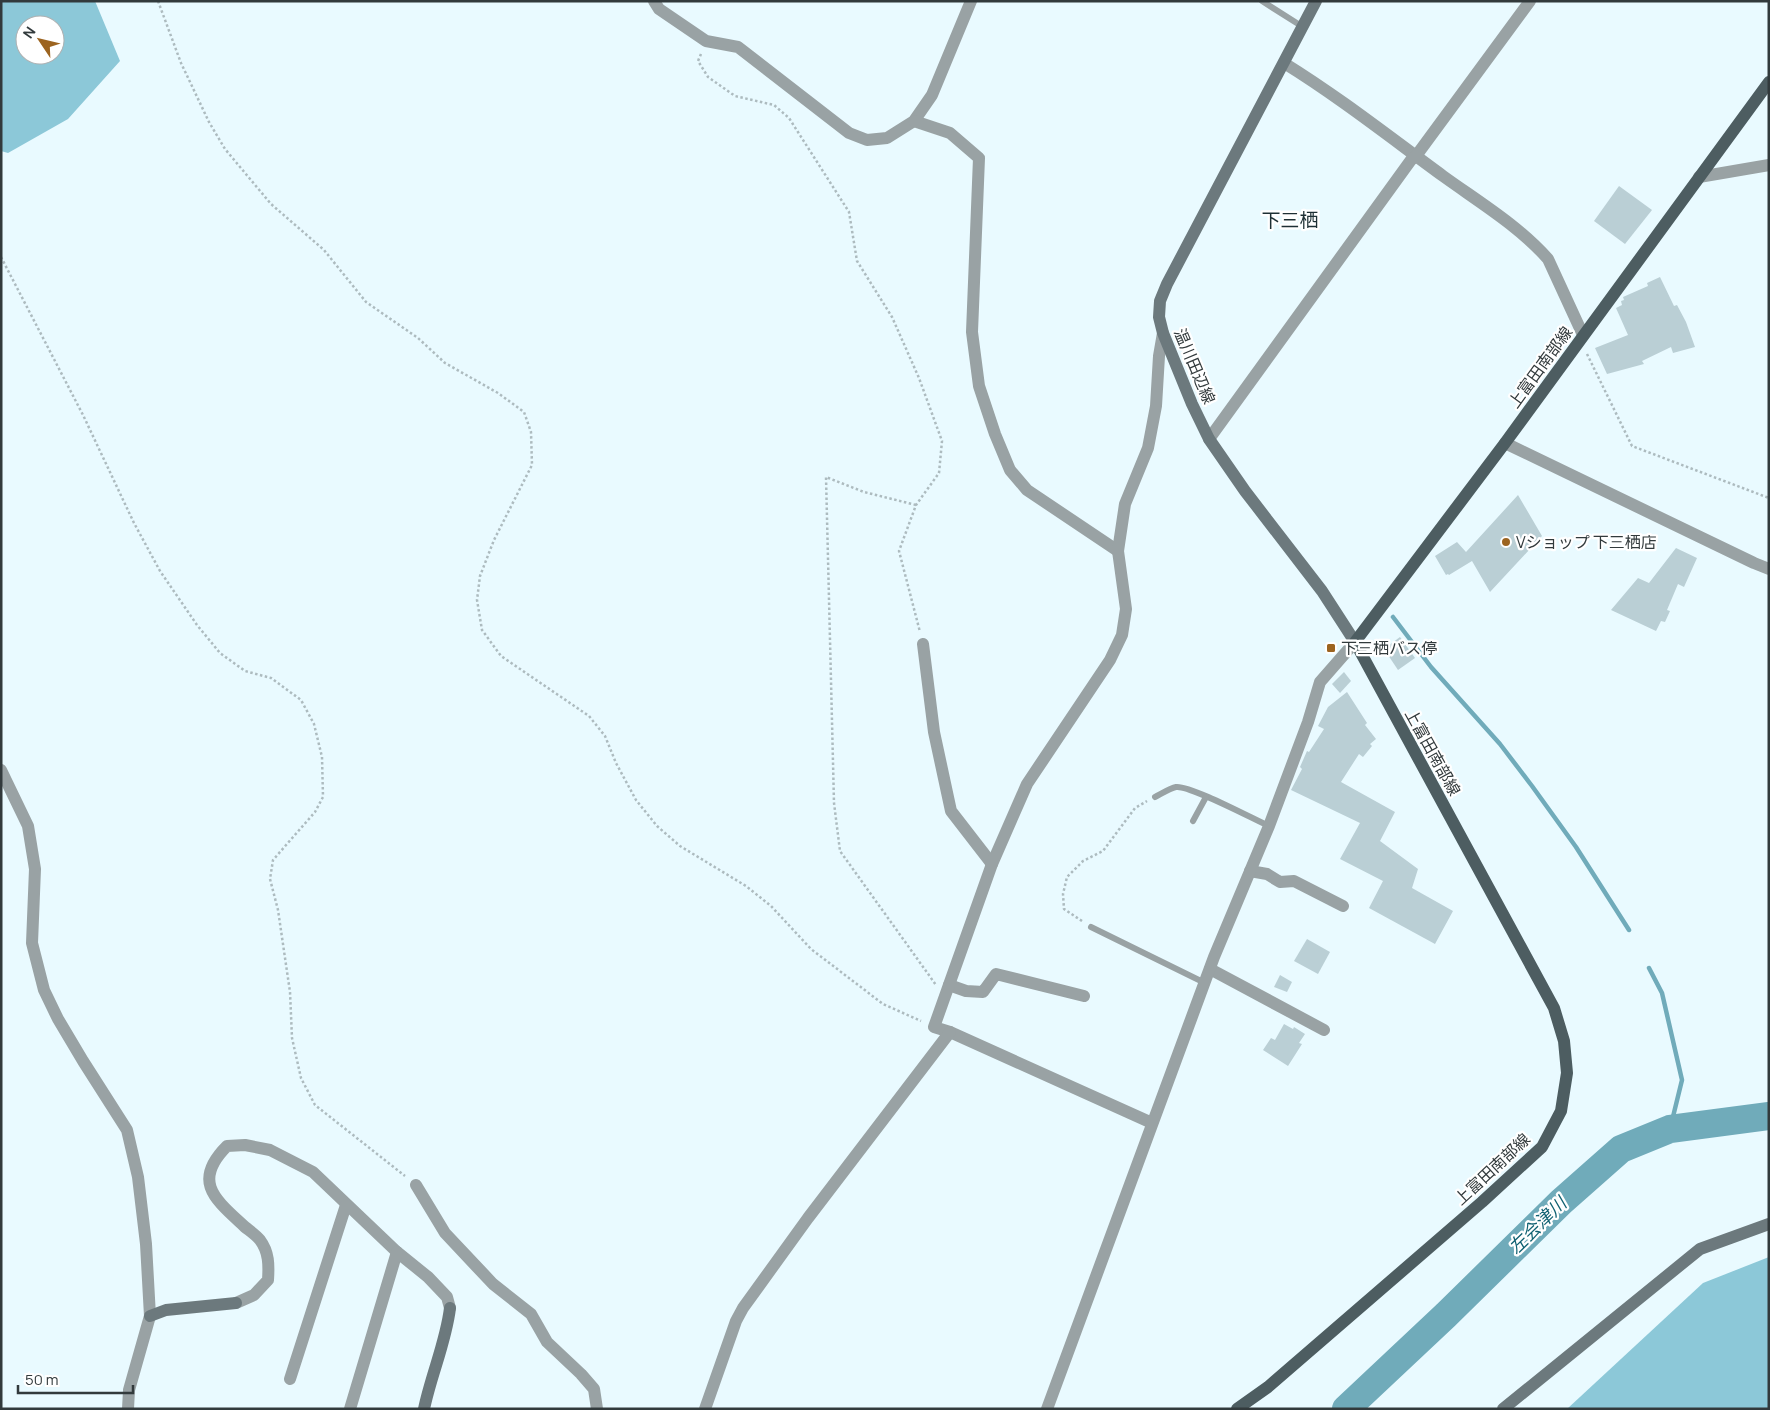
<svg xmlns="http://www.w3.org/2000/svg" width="1770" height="1410" viewBox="0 0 1770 1410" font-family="Manrope,'Noto Sans JP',sans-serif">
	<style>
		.forest { fill: #8cc8d8; fill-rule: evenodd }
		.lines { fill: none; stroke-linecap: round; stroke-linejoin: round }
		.stream { stroke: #70abba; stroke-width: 4.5 }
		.river { stroke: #70abba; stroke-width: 28 }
		.building { fill: #bacfd5 }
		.path { stroke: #adbbbf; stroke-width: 2.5; stroke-dasharray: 2.5 2.5; stroke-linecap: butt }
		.lane { stroke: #99a2a4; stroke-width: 6 }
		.street { stroke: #99a2a4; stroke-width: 12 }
		.secondary { stroke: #6c797d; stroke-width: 12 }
		.primary { stroke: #4d5d61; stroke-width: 12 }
		.poi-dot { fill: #9c6420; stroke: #fff; stroke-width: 2 }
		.labels { text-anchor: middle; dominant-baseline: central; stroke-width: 4.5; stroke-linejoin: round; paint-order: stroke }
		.street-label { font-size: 16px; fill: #323a3c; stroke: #fff }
		.poi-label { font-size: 16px; fill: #323a3c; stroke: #fff; text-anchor: start }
		.water-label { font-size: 18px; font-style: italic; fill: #106172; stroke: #fff }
		.quarter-label { font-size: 19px; fill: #1d2f34; stroke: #fff }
	</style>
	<rect width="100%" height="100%" fill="#e9faff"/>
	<g class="forest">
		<path d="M1,1h94l25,60 -52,58 -60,34 -7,-2zM25,25h30v30h-30z"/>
		<path d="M1769,1257v152h-202l136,-126z"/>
	</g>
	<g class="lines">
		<g class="stream">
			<path d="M1393,617l38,50 69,77 32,42 44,61 53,83"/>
			<path d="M1649,968l13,25 20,87 -12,49"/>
		</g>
		<path class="river" d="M1346,1409l100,-94 115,-113 60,-53 49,-20 99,-13"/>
	</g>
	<g class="building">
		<path d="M1619,186l33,24 -27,34 -31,-23z"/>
		<path d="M1660,277l14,29 3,-1 9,17 9,25 -22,6 -2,-6 -29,14 2,3 -37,10 -12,-26 33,-13 -12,-27 6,-3 -1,-4 3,-1 -1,-3 25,-11 -1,-3z"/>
		<path d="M1518,495l24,41 -52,56 -18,-31 -23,14 -1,-1 -2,1 -11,-19 22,-14 9,10z"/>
		<path d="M1676,548l21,10 -13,29 -6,-3 -11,26 3,1 -5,11 -4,-1 -5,10 -45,-21 27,-32 11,5z"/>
		<path d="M1400,637l15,21 -17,12 -14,-21z"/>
		<path d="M1344,672l7,9 -11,12 -8,-9z"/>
		<path d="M1347,692l20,31 -2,2 11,14 -6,5 2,2 -9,11 -4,-3 -18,28 54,30 -15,29 38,28 -6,19 41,23 -18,33 -66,-36 14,-27 -43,-22 20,-36 -69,-33 11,-21 -2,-2 7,-16 2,1 15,-23 -6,-3 10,-19z"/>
		<path d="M1307,939l23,13 -12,22 -24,-13z"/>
		<path d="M1280,975l12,7 -5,10 -13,-5z"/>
		<path d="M1284,1024l9,5 1,-2 11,7 -6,9 3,1 -14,22 -25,-16 8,-12 4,2z"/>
	</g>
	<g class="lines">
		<g class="path">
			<path d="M158,1l23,62 28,59 16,27 46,55 53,46 42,52 52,36 27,25 53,30 26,19 7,20 1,33 -38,75 -14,36 -3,24 5,30 19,26 88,60 16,20 11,27 20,37 21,26 23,20 66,40 25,20 40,43 72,55 38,17"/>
			<path d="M701,54l-3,7 10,16 27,19 39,9 15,13 60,94 8,49 35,56 27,61 23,63 -3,32 -23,32 -17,46 21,81"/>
			<path d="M1,257l82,158 51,108 26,48 37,54 23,28 25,18 26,7 30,22 13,24 8,33 1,40 -8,15 -42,48 -3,19 8,31 12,82 2,46 9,40 14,27 90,71"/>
			<path d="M1587,354l45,92 137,52"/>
			<path d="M916,505l-52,-13 -38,-15 8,326 6,48 96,134"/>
			<path d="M1082,921l-18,-12 -1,-15 4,-17 16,-16 20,-10 32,-43 12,-7"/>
		</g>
		<g class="lane">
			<path d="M1262,1l41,26"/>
			<path d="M1155,797c6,-3 15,-9 21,-10 14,-2 77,32 93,39"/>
			<path d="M1193,821l13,-24"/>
			<path d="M1091,927l114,56"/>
		</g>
		<g class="street">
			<path d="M654,1l5,8 47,32 32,6 111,86 18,7 20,-2 27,-17 18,-26 39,-94"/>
			<path d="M1284,63c55,34 107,75 159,113 36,26 76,50 105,83l35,76"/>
			<path d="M914,121l36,12 29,25 -7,174 7,54 16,48 15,36 17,20 91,61"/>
			<path d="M1699,177l70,-12"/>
			<path d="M1209,439l202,-279 5,-4 114,-155"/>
			<path d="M1505,443l249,120 15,6"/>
			<path d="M923,644l11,88 17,79 41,53"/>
			<path d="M1,770l27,56 7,43 -3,74 12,47 14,29 25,42 44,69 11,47 8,67 4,72 -21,74 -1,19"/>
			<path d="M1250,871l17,3 13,8 14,-1 49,25"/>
			<path d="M1210,969l114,61"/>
			<path d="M949,985l17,6 17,1 13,-18 88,22"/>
			<path d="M1152,1123l-202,-91 -16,-5 58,-163 35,-80 83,-124 12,-25 4,-26 -8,-58 7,-47 23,-56 8,-42 3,-50 4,-23"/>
			<path d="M416,1185l29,48 48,51 38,30 16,28 34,32 13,15 3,20"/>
			<path d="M236,1303l18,-8 14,-15c1,-15 1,-28 -8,-40 -4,-5 -10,-9 -15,-13 -29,-27 -54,-45 -18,-81l18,-1 25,5 43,22 84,80 31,25 19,20 3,11"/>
			<path d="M290,1379l56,-174"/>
			<path d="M350,1409l47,-157"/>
			<path d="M705,1409l31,-88 7,-13 65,-90 142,-186"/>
			<path d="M1047,1409l167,-452 55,-131 39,-104 12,-40 35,-40"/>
		</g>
		<g class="secondary">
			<path d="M1316,1l-149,283 -7,17 -1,16 4,16 29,71 17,35 36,52 77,100 33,51"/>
			<path d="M150,1316l16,-6 70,-7"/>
			<path d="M424,1409c7,-34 22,-67 26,-101"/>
			<path d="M1503,1409l197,-160 69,-25"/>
		</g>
		<path class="primary" d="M1237,1409l31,-22 214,-185 60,-55 19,-36 6,-38 -3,-32 -10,-33 -199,-366 150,-199 264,-361"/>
	</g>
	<g class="poi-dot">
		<circle cx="1506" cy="542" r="5"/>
		<rect x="1326" y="643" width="10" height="10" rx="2.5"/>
	</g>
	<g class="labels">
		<g class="street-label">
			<text transform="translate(1195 366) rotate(67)">温川田辺線</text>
			<text transform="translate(1540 367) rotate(-54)">上富田南部線</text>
			<text transform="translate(1433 752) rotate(61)">上富田南部線</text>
			<text transform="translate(1492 1169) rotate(-43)">上富田南部線</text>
		</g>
		<g class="poi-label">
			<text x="1516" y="542">Vショップ 下三栖店</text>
			<text x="1341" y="648">下三栖バス停</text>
		</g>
		<g class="water-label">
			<text transform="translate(1537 1225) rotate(-44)">左会津川</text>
		</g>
		<g class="quarter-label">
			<text x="1290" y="220">下三栖</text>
		</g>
	</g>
	<rect width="1770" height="1410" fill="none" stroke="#323a3c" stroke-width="5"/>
	<g transform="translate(40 40) rotate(305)"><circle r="24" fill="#ffffff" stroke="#adb0b1"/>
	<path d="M0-4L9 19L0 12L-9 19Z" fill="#9c6420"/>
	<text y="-8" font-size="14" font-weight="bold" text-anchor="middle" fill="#323a3c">N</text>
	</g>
	<path d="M18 1385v8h115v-8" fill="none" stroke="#323a3c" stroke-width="2.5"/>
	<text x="25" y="1385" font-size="15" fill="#323a3c" stroke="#ffffff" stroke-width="4" paint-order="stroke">50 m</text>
</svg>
